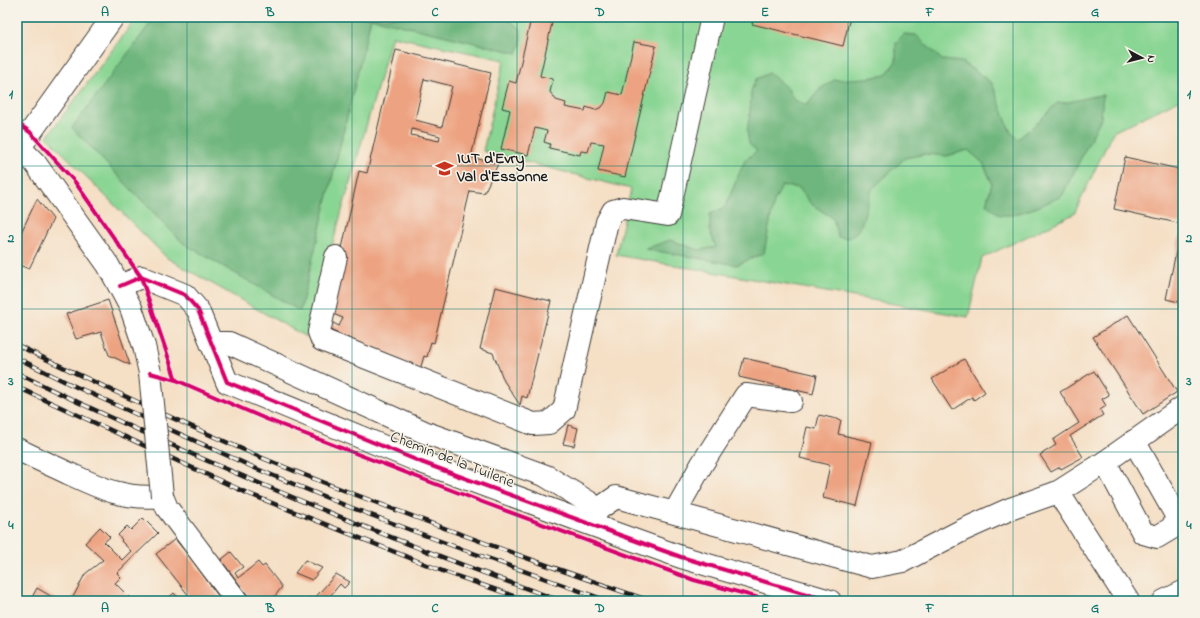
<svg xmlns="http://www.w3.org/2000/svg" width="1200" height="618" viewBox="0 0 1200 618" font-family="'Indie Flower',sans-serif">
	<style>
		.green { fill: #89d593; stroke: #527858 }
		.forest { fill: #6eb67d; stroke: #45694c }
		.building { fill: #eda381; fill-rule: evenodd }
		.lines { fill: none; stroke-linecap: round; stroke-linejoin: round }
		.minor-casing { stroke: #3d3935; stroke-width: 24 }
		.minor { stroke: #fff; stroke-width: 22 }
		.rail-casing { stroke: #1c1c1c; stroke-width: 4.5 }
		.rail { stroke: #f7f3e8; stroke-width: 3; stroke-dasharray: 9; stroke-linecap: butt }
		.minor-bridge-casing { stroke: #3d3935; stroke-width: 24; stroke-linecap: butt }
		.minor-bridge { stroke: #fff; stroke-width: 22 }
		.cycleway-casing { stroke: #f7f3e8; stroke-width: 6 }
		.cycleway { stroke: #d6006c; stroke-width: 4 }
		.grid { fill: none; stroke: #0f766e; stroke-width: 1; stroke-opacity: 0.55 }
		.labels { text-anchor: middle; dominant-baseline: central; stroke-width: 3; stroke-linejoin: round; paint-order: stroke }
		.poi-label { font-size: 16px; font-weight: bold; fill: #1c1c1c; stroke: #f7f3e8; text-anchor: start }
		.street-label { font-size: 16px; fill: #1c1c1c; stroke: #f7f3e8 }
		.neatline { fill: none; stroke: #0f766e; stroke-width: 1.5 }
		.grid-label { font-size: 13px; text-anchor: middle; font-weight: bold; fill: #0f766e }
	</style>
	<rect width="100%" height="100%" fill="#f7f3e8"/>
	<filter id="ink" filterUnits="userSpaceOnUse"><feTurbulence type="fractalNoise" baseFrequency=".025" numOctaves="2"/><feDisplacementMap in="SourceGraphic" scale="8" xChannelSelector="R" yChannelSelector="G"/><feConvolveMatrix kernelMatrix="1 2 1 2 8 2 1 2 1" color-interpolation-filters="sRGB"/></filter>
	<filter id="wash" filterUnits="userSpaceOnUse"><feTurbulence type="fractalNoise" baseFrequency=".012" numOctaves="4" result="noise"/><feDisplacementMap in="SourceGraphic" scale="16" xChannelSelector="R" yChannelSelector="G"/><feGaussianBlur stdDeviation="0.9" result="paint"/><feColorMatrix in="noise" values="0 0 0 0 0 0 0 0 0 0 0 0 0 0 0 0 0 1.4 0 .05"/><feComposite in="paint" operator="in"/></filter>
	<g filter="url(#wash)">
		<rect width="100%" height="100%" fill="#f5dfc5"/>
		<path class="green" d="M137,17h1046v78l-2,4 -68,33 -39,82 -92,44 -14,59 -352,-62 15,-66 -148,-38 21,-91 -112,-24 -86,301 -139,-79 -120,-121z"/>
		<g class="forest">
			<path d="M155,17h349l17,12v15l-4,9 -146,-35 -71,293 -117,-68 -111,-115z"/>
			<path d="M904,34l12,1 26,25 20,2 30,21 18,48 8,8 19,-16 20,-20c16,0 30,-7 46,-8l-2,23 -39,78 -27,12 -22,7h-13l-14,-11 6,-21 -9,-20 -15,-13 -21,6 -22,-2 -20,4 -33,31 -12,40 -11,9 -11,-1 -5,-19 -22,-14 -12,-16 -17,-2 -8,16 -10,51 -27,12 -92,-16 25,-9 29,10 17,-3 -6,-15v-18l15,-7 20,-47 12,-9 -8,-7 -2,-13 3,-18 1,-22 5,-12 13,-6 19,16 6,11 13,5 13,-16 14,-9 33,-2 19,-3 10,-14v-19z"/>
		</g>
		<g id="blocks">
			<g class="building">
				<path d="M754,17h96l-7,29 -91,-22z"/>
				<path d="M531,19l21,4 -12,53 13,3 -3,13 6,8 10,3 -1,4 20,4 1,-4 9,3 7,-3 3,-4 3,-11 14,3 12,-53 22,4 -31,131 -27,-6 6,-27 -13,-2 -3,10 -7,-1 -1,4 -31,-7 1,-4 -6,-2 3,-11 -12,-3 -7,27 -27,-6 9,-39 -8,-2 7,-27 7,2z"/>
				<path d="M396,50l95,23 -20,84 27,7 -14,29 -14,-2 -36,152 -3,-1 -4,15 -3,-1 -4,14 -90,-40 3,-7 6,3 4,-8 -15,-6 31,-141 8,2zM424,79l28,7 -10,41 -27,-7zM412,129l28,7 -1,5 -28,-6z"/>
				<path d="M1125,157l58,13v133l-17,-4 16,-75 -68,-15z"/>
				<path d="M37,199l16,20 -24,50 -12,-5v-23z"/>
				<path d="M495,287l56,14 -24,97 -5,-2 -2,9 -16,-24 -11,-28 -13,-4z"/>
				<path d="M108,300l22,65 -21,-10 -8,-23 -25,7 -10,-25z"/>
				<path d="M1128,315l49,77 -34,22 -50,-77z"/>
				<path d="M744,358l73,17 -4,19 -74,-17z"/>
				<path d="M964,359l21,33 -11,8 -2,-3 -20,13 -20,-31z"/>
				<path d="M1094,371l15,24 -7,4 4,7 -6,4 3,5 -33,21 13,21 -22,12 -1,-2 -9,5 -11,-17 16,-10 -3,-5 26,-17 -19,-31z"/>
				<path d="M819,415l22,5 -3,14 34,8 -15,64 -34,-8 7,-33 -30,-7 7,-31 9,2z"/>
				<path d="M568,425l10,3 -4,18 -11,-2z"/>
				<path d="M143,518l15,15 -41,40 4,4 -6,6 18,18h-62l14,-27 18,-14 -18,-17 15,-16 10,10 -6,5 18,18 9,-9 -10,-10 1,-1 -4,-5 9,-9 4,4z"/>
				<path d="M175,539l14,17 33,45h-29l-37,-47z"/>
				<path d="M231,552l12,15 -8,6 3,5 20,-16 4,5 3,-2 17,22 -11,14h-19l-31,-41z"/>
				<path d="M305,560l17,8 -10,12 -17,-7z"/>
				<path d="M336,574l14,8 -6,6 -4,-4 -14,17h-19l3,-4 3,3z"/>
				<path d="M37,588l22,13h-29z"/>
				<path d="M174,593l7,8h-16l1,-1z"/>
			</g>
		</g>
	</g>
	<g filter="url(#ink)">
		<use href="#blocks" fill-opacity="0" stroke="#3d3935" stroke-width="1"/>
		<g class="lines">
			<defs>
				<g id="minor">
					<path d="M17,145l18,18 73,102 23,43 13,38 6,27"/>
					<path d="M20,147l93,-130"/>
					<path d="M336,257l-17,75 3,8 211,84 16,-1 15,-13 43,-188 6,-11 10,-3 45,7 44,-198"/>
					<path d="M120,286l21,-9 44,18 13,15 29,72 194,80 196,72 64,23 149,44"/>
					<path d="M211,343h18l195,89 122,44 44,27 7,7 -4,13"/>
					<path d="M17,449c18,9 36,17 53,25 32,15 56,26 92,22l5,12 70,93"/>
					<path d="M1105,462l38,71 14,4 15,-9 5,-11 -43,-76"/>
					<path d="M1058,492l70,109"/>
					<path d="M597,510l19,-13 256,70 31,-6 60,-31 47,-21 48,-17 47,-30 78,-55"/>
					<path d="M675,512l27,-48 44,-69 45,6"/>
					<path d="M1164,601l19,-9"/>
				</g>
			</defs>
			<use href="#minor" class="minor-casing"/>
			<use href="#minor" class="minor"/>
			<defs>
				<g id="rail">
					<path d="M17,345c80,39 161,76 243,112 48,20 96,38 144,56 82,31 164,60 246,88"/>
					<path d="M17,358l55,27 185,84 90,37 109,41 152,54"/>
					<path d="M17,373c177,86 359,162 544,228"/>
					<path d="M17,387l230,106 198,79 83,29"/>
				</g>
			</defs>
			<use href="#rail" class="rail-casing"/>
			<use href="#rail" class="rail"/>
			<defs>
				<path id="minor-bridge" d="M150,373l12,123"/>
			</defs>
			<use href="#minor-bridge" class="minor-bridge-casing"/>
			<use href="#minor-bridge" class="minor-bridge"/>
			<defs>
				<g id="cycleway">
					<path d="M17,123l13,9 45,50 66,95 35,103"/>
					<path d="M120,286l21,-9 44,18 13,15 29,72 194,80 196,72 64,23 149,44"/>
					<path d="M150,373l26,7 90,39 219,84 209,77 77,21"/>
				</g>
			</defs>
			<use href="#cycleway" class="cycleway-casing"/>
			<use href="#cycleway" class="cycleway"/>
		</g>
	</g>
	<path class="grid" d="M187,17v584M352,17v584M517,17v584M683,17v584M848,17v584M1013,17v584M17,166h1166M17,309h1166M17,452h1166"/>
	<defs>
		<symbol id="university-bare" viewBox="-9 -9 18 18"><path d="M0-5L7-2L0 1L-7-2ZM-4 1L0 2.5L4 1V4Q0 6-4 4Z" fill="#c8321e" stroke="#f7f3e8" stroke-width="2.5" paint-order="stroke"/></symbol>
	</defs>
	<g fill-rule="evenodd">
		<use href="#university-bare" x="432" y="156" width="25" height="25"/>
	</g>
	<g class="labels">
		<g class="poi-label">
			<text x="457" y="159">IUT d'Evry<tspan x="457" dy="18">Val d'Essonne</tspan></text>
		</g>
		<g class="street-label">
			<text transform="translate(452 460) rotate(21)">Chemin de la Tuilerie</text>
		</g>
	</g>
	<rect width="1200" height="618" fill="none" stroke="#f7f3e8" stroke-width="44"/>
	<g transform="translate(1142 58) rotate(97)" stroke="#f7f3e8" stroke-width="3" paint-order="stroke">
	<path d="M0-3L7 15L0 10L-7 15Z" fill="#1c1c1c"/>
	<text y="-6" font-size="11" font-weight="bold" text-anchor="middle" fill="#1c1c1c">N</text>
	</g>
	<rect x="22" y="22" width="1156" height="574" class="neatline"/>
	<g class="grid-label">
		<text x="105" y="16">A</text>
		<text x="270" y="16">B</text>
		<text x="435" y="16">C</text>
		<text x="600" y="16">D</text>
		<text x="765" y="16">E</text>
		<text x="930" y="16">F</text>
		<text x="1095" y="16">G</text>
		<text x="11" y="98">1</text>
		<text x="1189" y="98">1</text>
		<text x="11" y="242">2</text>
		<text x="1189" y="242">2</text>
		<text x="11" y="385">3</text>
		<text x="1189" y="385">3</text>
		<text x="11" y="529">4</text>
		<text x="1189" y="529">4</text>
		<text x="105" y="612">A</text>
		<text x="270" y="612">B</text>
		<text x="435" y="612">C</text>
		<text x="600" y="612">D</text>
		<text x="765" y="612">E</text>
		<text x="930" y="612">F</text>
		<text x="1095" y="612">G</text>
	</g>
</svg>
